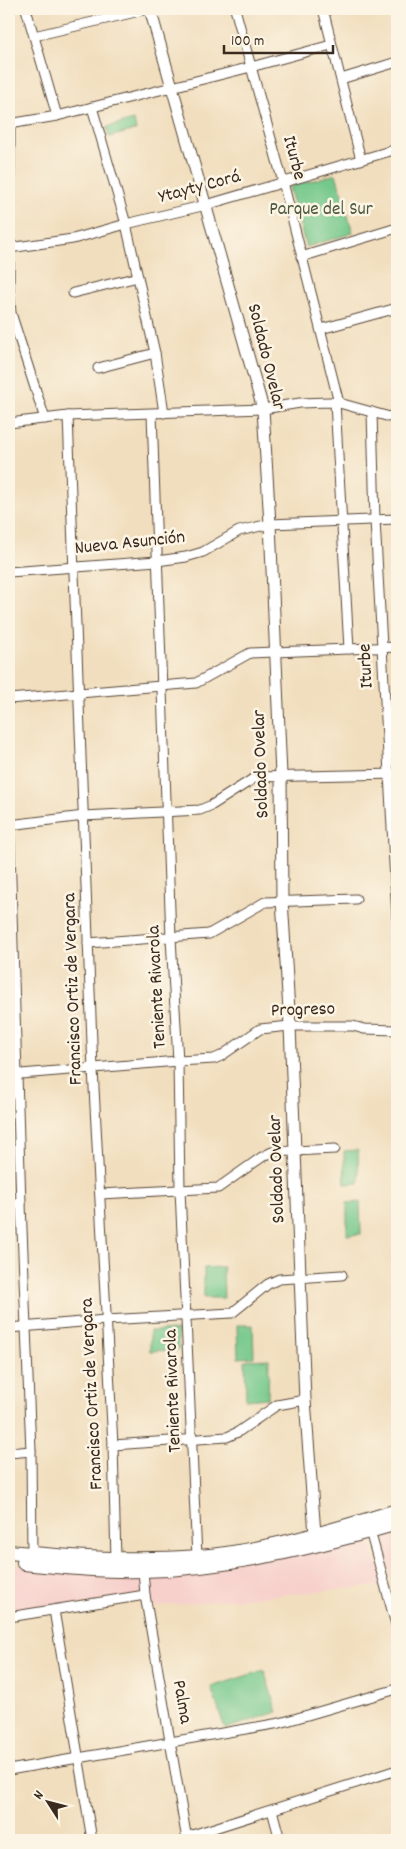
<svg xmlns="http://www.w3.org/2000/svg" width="406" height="1849" viewBox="0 0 406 1849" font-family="Dekko,sans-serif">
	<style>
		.built { fill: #f7d0cc }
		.green { fill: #75c88b; stroke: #587954 }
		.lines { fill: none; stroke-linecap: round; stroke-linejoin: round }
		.minor-casing { stroke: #564536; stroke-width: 11 }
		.major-casing { stroke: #564536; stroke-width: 13 }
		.highway-casing { stroke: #564536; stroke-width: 16 }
		.minor { stroke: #fff; stroke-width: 9 }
		.major { stroke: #fff; stroke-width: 11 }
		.highway { stroke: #fff; stroke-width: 14 }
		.labels { text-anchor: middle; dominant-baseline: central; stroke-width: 5; stroke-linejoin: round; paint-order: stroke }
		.street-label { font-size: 19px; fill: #3b2a1e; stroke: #fcf5e5 }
		.park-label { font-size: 19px; fill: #4c593f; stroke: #fcf5e5 }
	</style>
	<rect width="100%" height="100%" fill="#fcf5e5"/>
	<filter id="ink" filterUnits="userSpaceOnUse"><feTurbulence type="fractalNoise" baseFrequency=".02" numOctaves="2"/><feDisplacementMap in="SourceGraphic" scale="10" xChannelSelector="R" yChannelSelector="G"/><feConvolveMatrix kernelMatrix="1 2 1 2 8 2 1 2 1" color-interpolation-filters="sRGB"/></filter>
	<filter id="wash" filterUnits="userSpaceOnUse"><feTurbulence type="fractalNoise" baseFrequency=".0096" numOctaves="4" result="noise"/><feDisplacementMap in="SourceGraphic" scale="20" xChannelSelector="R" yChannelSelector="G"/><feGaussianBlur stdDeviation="1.12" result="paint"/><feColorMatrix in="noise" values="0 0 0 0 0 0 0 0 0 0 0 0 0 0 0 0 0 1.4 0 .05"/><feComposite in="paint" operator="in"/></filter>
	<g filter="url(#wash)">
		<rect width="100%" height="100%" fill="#f1debe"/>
		<g class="built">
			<path d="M397,1526v74l-18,-68z"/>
			<path d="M367,1536l19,49 -238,22 -3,-12 -136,22v-53l141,10z"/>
		</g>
		<g class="green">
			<path d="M134,120l2,10 -27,7 -2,-10z"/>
			<path d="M336,174l17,59 -47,14 -17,-60z"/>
			<path d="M358,1150l1,33 -14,1 -1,-33z"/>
			<path d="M360,1202l1,32 -14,1v-32z"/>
			<path d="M223,1267l1,31h-20v-30z"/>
			<path d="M237,1325h16l1,32 -16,1z"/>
			<path d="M178,1330v20l-28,1v-20z"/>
			<path d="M269,1359l-1,39 -22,2 -1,-40z"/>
			<path d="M264,1670l13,42 -52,17 -14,-42z"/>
		</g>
	</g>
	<g filter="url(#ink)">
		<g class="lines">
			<defs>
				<g id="minor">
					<path d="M26,9l31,107"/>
					<path d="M235,9l48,173 56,221"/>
					<path d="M323,9l38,151"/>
					<path d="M34,36l114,-27"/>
					<path d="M341,79l56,-17"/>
					<path d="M92,107l34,117 29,129 9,60"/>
					<path d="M9,124l48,-8 194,-49 80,-22"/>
					<path d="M10,124l-1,165 2,24 34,106"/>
					<path d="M9,248l64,-9 53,-15 80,-19 191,-56"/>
					<path d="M301,257l96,-29"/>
					<path d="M73,293l65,-16"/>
					<path d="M321,329l76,-21"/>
					<path d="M98,368l57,-15"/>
					<path d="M335,402l14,247"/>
					<path d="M372,412l3,108 22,398"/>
					<path d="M152,414l19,524 7,123 2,129 17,367"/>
					<path d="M68,416l25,653 20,376 3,115"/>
					<path d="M9,423l59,-7 195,-7 37,-6 29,-1 10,1 58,16"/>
					<path d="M9,572l148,-11 29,-4 17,-5 36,-21 31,-7 127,-5"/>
					<path d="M9,699l187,-16 54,-30 147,-6"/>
					<path d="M9,817l12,387 10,247 1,103"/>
					<path d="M9,825l75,-9 116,-6 12,-5 44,-28 141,-3"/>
					<path d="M88,943l121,-9 56,-32 91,-3"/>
					<path d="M9,1075l169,-14 36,-2 7,-3 39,-27 30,-3h63l11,3 33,1"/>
					<path d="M100,1194l118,-6 44,-31 10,-5 63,-3"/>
					<path d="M9,1205l12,-1"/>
					<path d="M9,1328l97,-8 126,-7 36,-29 11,-5 63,-4"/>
					<path d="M113,1445l114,-8 11,-5 39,-27 28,-5"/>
					<path d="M9,1453l22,-2"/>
					<path d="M370,1531l27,97"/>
					<path d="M143,1570l2,25 42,245"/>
					<path d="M54,1610l38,230"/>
					<path d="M9,1617l136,-22"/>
					<path d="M9,1770l271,-47 117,-34"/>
					<path d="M272,1810l8,30"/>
					<path d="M186,1837l211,-67"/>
				</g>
				<path id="major" d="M150,9l113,400 7,115 11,251 1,125 8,126 15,374 10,134"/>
				<g id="highway">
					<path d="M9,1552c63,6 126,10 189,5 64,-5 138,-27 199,-46"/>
					<path d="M24,1563c40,4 79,8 119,7 86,-2 171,-23 254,-47"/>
				</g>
			</defs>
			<use href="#minor" class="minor-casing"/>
			<use href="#major" class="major-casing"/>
			<use href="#highway" class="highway-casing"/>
			<use href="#minor" class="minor"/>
			<use href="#major" class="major"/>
			<use href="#highway" class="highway"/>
		</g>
	</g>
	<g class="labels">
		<g class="street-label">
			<text transform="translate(293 158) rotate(75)">Iturbe</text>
			<text transform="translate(200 188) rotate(-15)">Ytayty Corá</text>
			<text transform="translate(265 357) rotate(76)">Soldado Ovelar</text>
			<text transform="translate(130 544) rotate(-6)">Nueva Asunción</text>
			<text transform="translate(367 666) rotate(-93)">Iturbe</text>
			<text transform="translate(262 764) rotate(-92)">Soldado Ovelar</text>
			<text transform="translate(158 987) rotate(-93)">Teniente Rivarola</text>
			<text transform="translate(74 989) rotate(-92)">Francisco Ortiz de Vergara</text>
			<text transform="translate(303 1011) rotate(-2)">Progreso</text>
			<text transform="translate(278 1169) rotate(-92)">Soldado Ovelar</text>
			<text transform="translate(174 1391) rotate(-92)">Teniente Rivarola</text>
			<text transform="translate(93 1394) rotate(-93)">Francisco Ortiz de Vergara</text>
			<text transform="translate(181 1702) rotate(80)">Palma</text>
		</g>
		<g class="park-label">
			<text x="321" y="210">Parque del Sur</text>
		</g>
	</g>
	<rect width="406" height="1849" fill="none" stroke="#fcf5e5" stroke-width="30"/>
	<g transform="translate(48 1802) rotate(306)" stroke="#fcf5e5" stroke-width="4" paint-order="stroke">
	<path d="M0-4L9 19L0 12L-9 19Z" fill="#3b2a1e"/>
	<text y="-8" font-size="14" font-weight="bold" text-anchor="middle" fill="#3b2a1e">N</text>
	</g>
	<path d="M224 45v8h109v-8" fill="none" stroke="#3b2a1e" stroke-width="2.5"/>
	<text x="231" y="45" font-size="15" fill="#3b2a1e" stroke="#fcf5e5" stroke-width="4" paint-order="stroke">100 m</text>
</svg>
